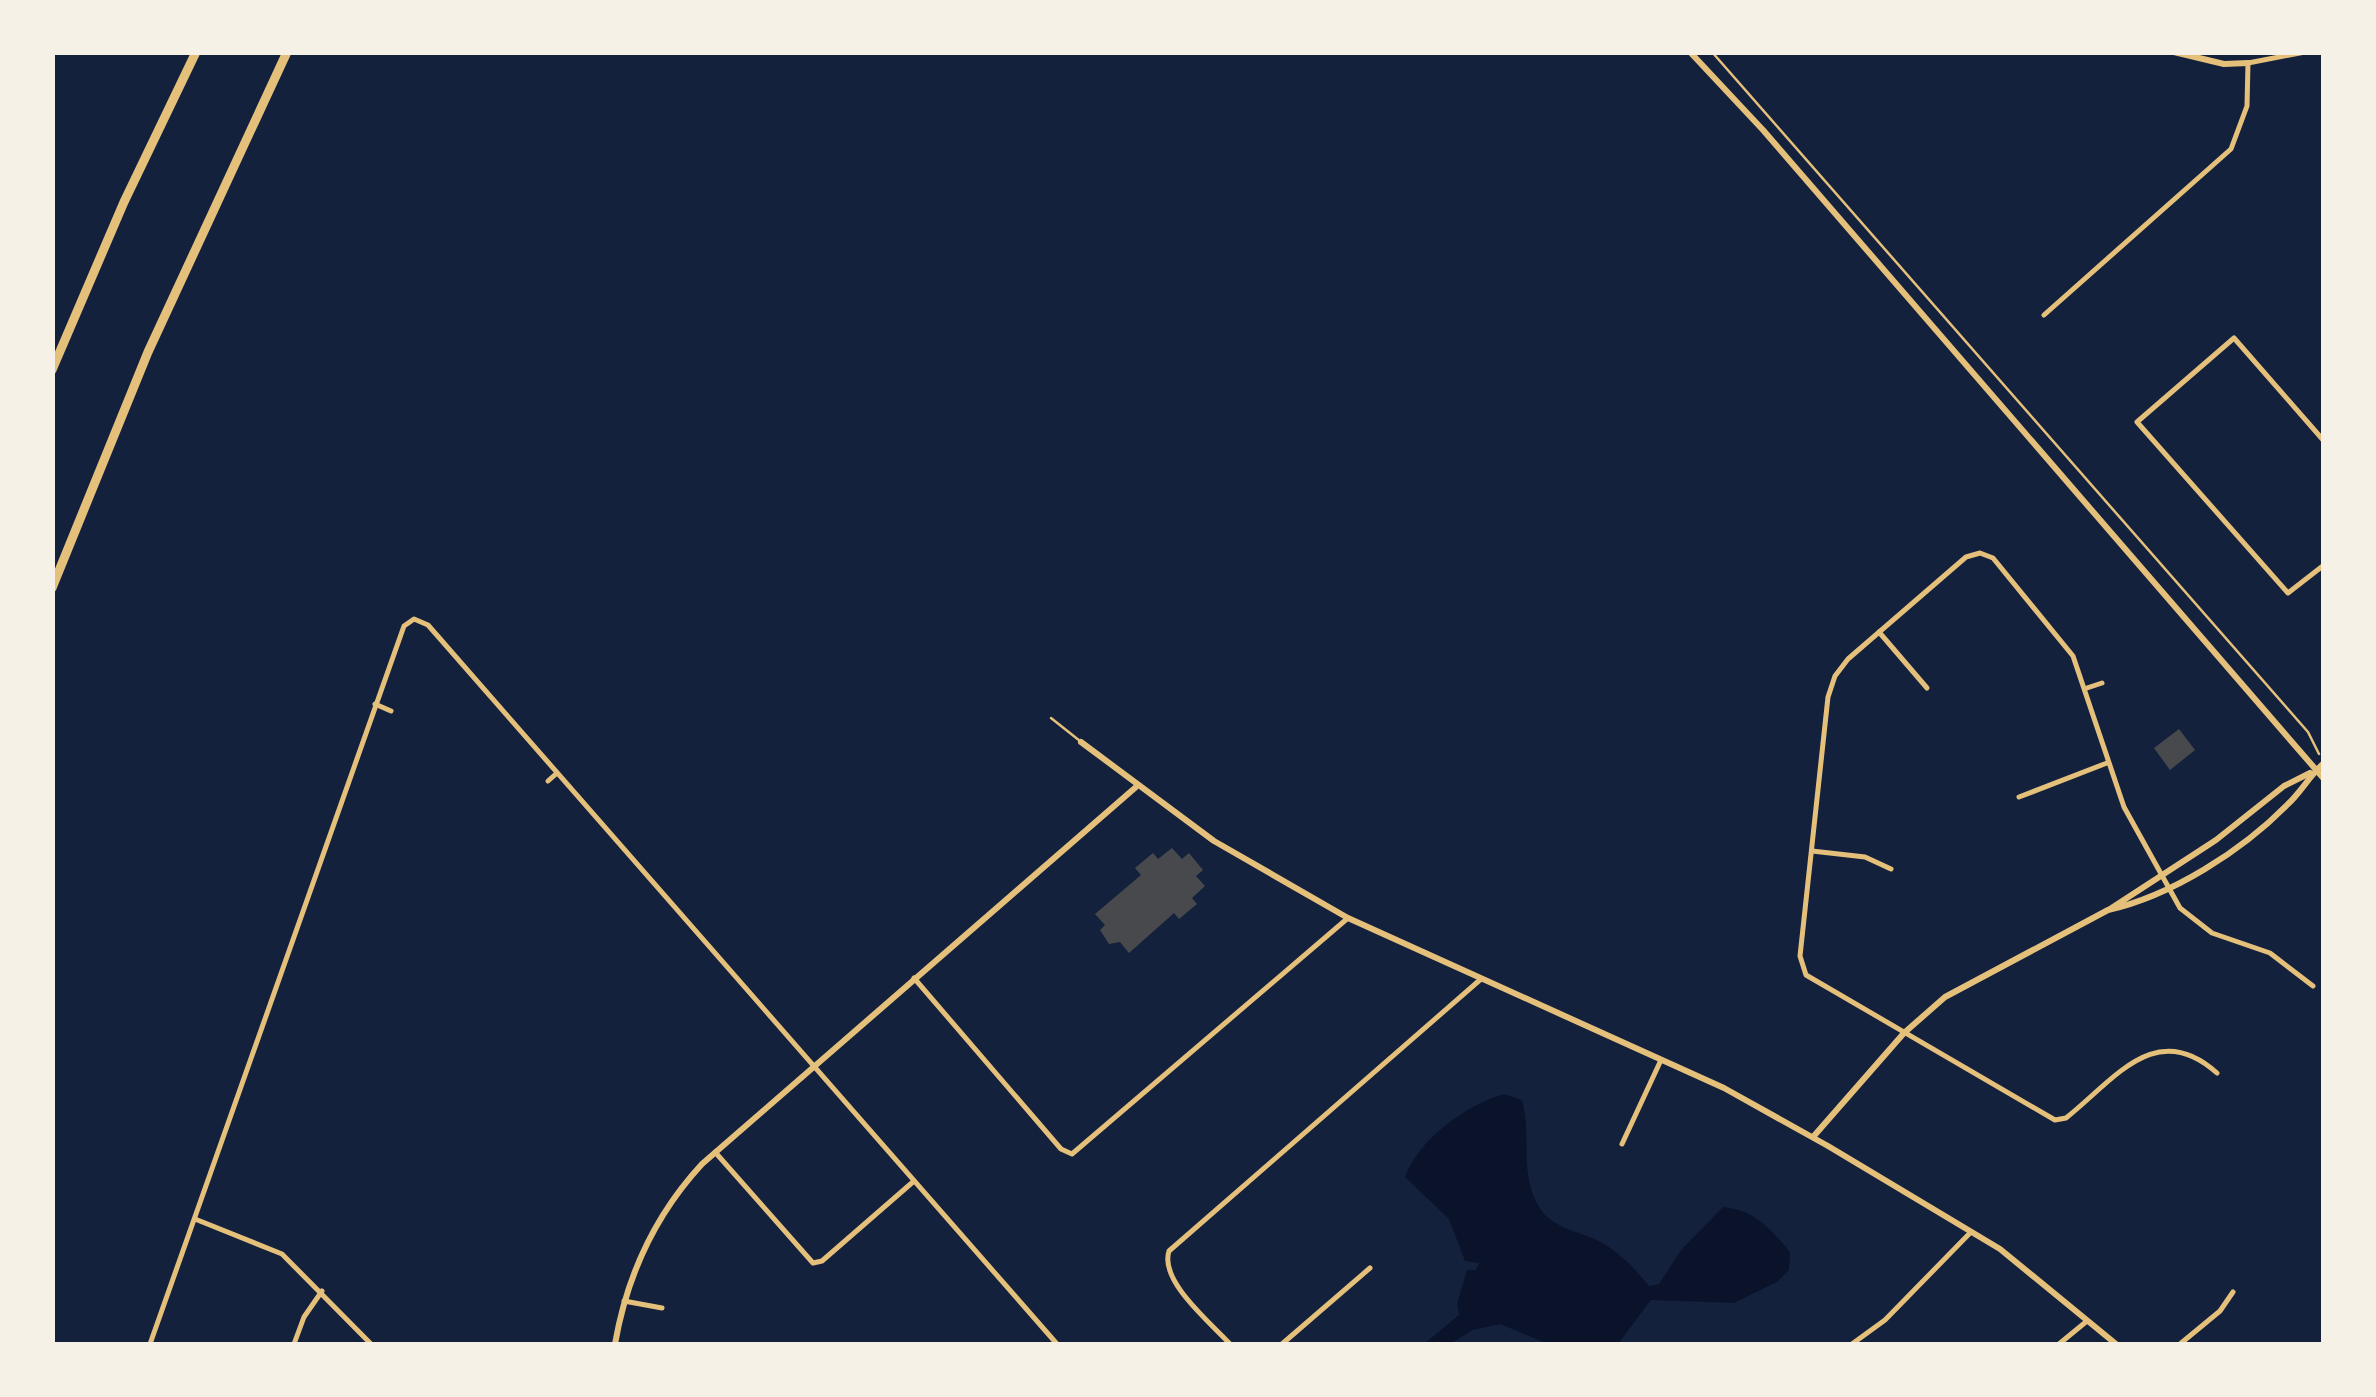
<svg xmlns="http://www.w3.org/2000/svg" width="2376" height="1397" viewBox="0 0 2376 1397" font-family="Raleway,sans-serif">
	<style>
		.water { fill: #0b132b }
		.building { fill: #48494c }
		.lines { fill: none; stroke-linecap: round; stroke-linejoin: round }
		.path { stroke: #e5c07b; stroke-width: 2.5 }
		.service { stroke: #e5c07b; stroke-width: 2.5 }
		.minor { stroke: #e5c07b; stroke-width: 5 }
		.tertiary { stroke: #e5c07b; stroke-width: 6 }
		.secondary { stroke: #e5c07b; stroke-width: 6 }
		.motorway { stroke: #e5c07b; stroke-width: 9 }
	</style>
	<rect width="100%" height="100%" fill="#14213d"/>
	<path class="water" d="M1504,1094l18,6c10,36 -3,70 16,105 12,22 38,26 59,35 20,10 38,28 52,46l10,-2 22,-34 42,-43c30,2 48,22 67,45l-1,18 -12,12 -43,21 -83,-3 -33,44h-70l-48,-20 -27,6 -23,14h-26l35,-29 -2,-11 10,-34h9l3,-7 -14,-2 -16,-42 -44,-42c13,-37 62,-73 99,-83z"/>
	<g class="building">
		<path d="M2179,729l16,21 -25,20 -16,-22z"/>
		<path d="M1172,848l10,11 7,-6 14,17 -7,6 9,10 -13,12 5,6 -18,15 -5,-6 -45,40 -9,-11 -11,2 -9,-14 5,-5 -10,-11 46,-39 -6,-7 18,-15 5,6z"/>
	</g>
	<g class="lines">
		<path class="path" d="M1712,52l596,680 11,22"/>
		<path class="service" d="M1051,718l29,23"/>
		<g class="minor">
			<path d="M2044,315l187,-166 16,-43 1,-43 57,-11"/>
			<path d="M2324,441l-90,-103 -97,84 151,171 36,-28"/>
			<path d="M1879,632l48,56"/>
			<path d="M2087,688l15,-5"/>
			<path d="M375,704l16,7"/>
			<path d="M548,781l9,-8"/>
			<path d="M2019,797l88,-34"/>
			<path d="M1812,851l53,6 26,12"/>
			<path d="M914,978l147,171 11,5 276,-236"/>
			<path d="M2217,1073c-61,-55 -102,6 -151,45l-11,2 -249,-145 -6,-19 28,-259 7,-21 13,-17 118,-102 14,-4 13,5 80,98 51,151 56,101 32,25 58,20 43,33"/>
			<path d="M1622,1144l39,-84"/>
			<path d="M715,1152l98,111 9,-2 92,-80"/>
			<path d="M195,1219l87,35 89,90"/>
			<path d="M624,1301l38,7"/>
			<path d="M150,1344l254,-718 10,-7 14,6 629,719"/>
			<path d="M294,1344l10,-27 18,-26"/>
			<path d="M1230,1344c-19,-21 -71,-63 -61,-93l312,-272"/>
			<path d="M1282,1344l88,-76"/>
			<path d="M1852,1344l33,-24 85,-87"/>
			<path d="M2059,1344l28,-23"/>
			<path d="M2180,1344l40,-33 13,-19"/>
		</g>
		<g class="tertiary">
			<path d="M2174,52l50,12 24,-1"/>
			<path d="M1081,742l133,99 134,77 376,170 104,58 172,103 116,95"/>
			<path d="M2110,909l106,-69 68,-54 26,-13"/>
			<path d="M1813,1137l91,-104 41,-36 163,-87c63,-14 134,-59 180,-106 13,-12 22,-29 36,-41"/>
			<path d="M615,1344c12,-69 39,-128 87,-180l434,-377"/>
		</g>
		<path class="secondary" d="M1690,52l73,78 561,649"/>
		<g class="motorway">
			<path d="M52,370l72,-168 72,-150"/>
			<path d="M52,588l96,-236 139,-300"/>
		</g>
	</g>
	<rect width="2376" height="1397" fill="none" stroke="#f6f1e7" stroke-width="110"/>
</svg>
